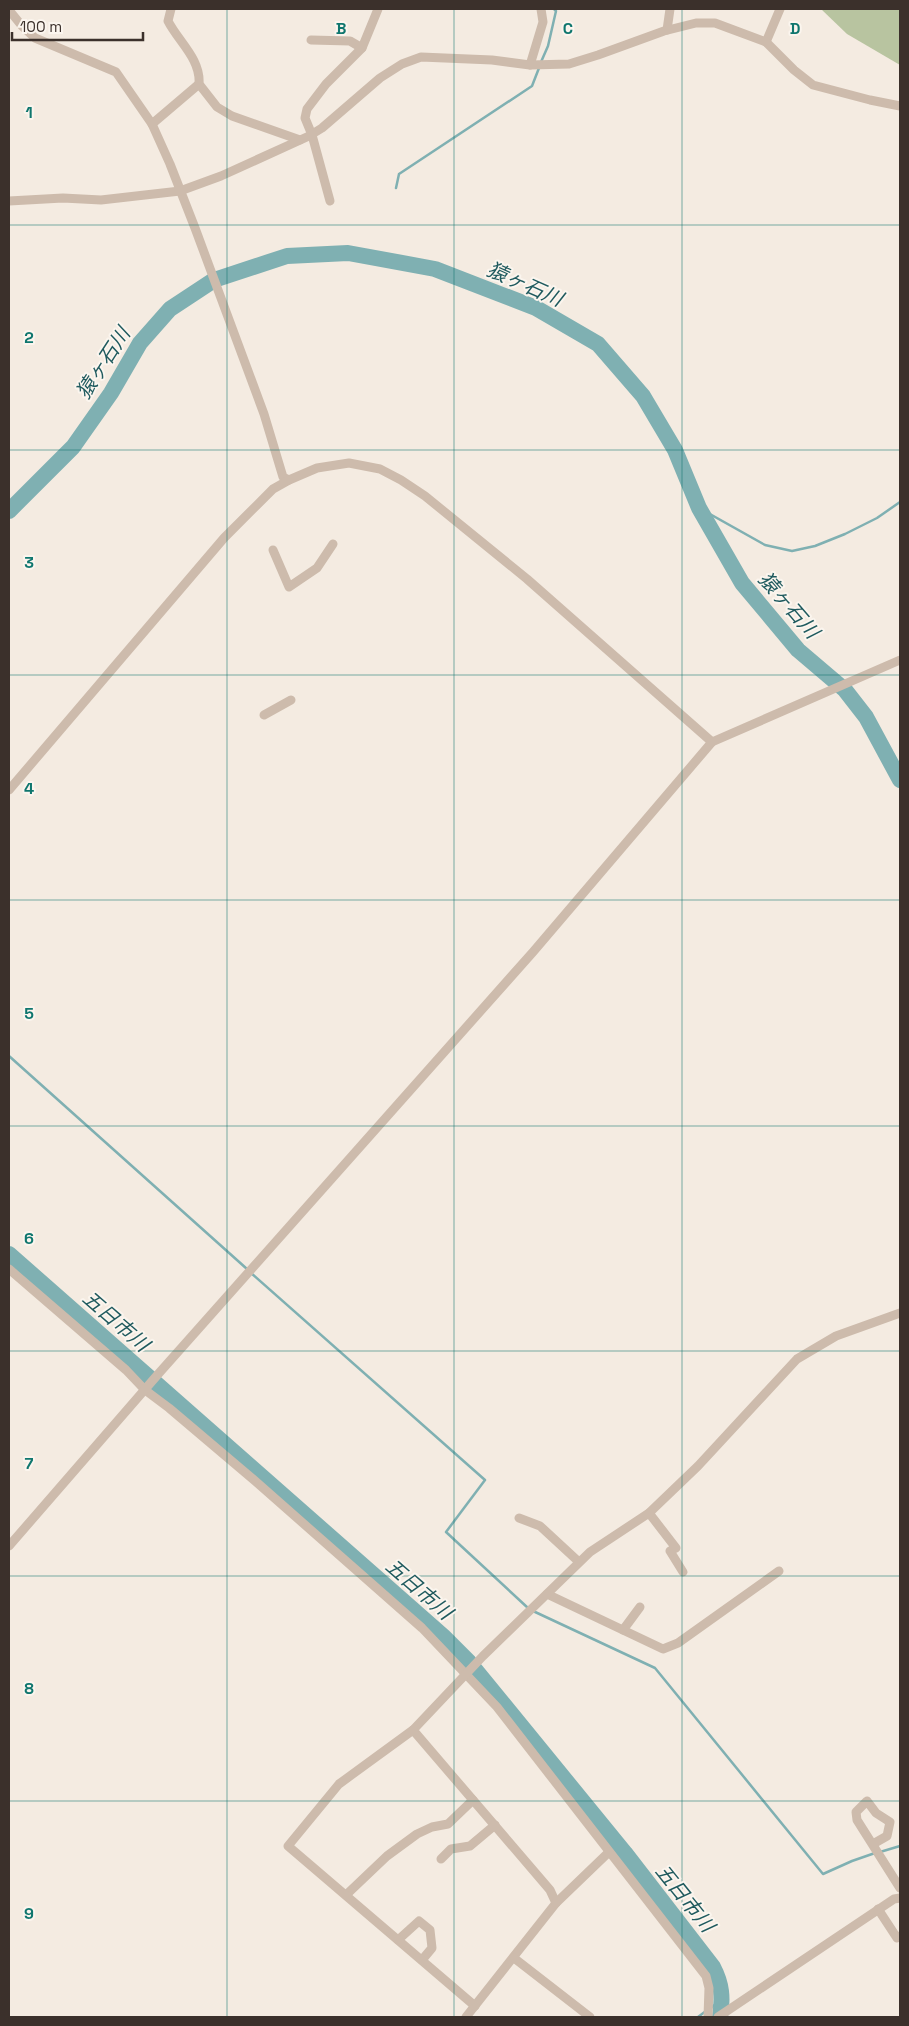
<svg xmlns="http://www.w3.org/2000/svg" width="909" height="2026" viewBox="0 0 909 2026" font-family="'Space Grotesk','Noto Sans JP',sans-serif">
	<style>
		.green { fill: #b8c4a0 }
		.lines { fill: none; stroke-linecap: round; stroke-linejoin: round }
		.stream { stroke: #7fb0b2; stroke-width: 2.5 }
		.river { stroke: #7fb0b2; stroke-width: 16 }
		.minor { stroke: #cdbbac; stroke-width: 9 }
		.grid { fill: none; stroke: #0f766e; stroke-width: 1; stroke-opacity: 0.55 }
		.labels { text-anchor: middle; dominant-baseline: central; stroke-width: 4; stroke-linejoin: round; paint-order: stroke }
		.water-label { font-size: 20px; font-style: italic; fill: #1f5a5e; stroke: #fbf5ee }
		.grid-label { font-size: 16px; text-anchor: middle; font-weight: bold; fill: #0f766e; stroke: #fbf5ee; stroke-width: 4; stroke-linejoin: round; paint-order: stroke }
	</style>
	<rect width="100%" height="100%" fill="#f4ebe1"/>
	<path class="green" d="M821,9h79v56l-53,-31z"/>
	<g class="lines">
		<g class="stream">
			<path d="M541,62l7,-16 8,-35 -2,-2"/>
			<path d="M396,188l3,-14 133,-88 7,-18"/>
			<path d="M699,508l66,37 27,6 23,-5 30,-12 32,-16 23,-16"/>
			<path d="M9,1056l238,213"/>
			<path d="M251,1273l234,207 -39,52 82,76"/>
			<path d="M533,1611l122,57 168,206 29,-13 23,-8"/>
			<path d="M880,1852l20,-6"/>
			<path d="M711,2008l12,-10"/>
			<path d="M698,2017l8,-6"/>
		</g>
		<g class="river">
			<path d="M9,511l64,-64 38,-54 29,-50 30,-34 44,-29 73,-24 61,-3 87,16 101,39 62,36 45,52 32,54 24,58 43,75 56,67 47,40 21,27 34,63"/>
			<path d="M9,1254l434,382 26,26 156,191 88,114c9,17 10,31 7,50"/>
		</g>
		<g class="minor">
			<path d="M171,9l-3,12c10,20 33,38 31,63l18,23 15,9 68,24"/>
			<path d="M9,10l13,16 13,12 81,34 36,52 18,40 25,64 69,186 19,63 6,3"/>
			<path d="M667,30l3,-21"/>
			<path d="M311,40l39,1 12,7"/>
			<path d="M766,42l14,-33"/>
			<path d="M530,65l13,-43 -2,-13"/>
			<path d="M152,124l47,-40"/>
			<path d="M9,201l54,-3 38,2 79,-9 41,-15 88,-40 13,-8 58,-50 22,-14 19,-7 71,3 38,5 39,-1 29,-9 66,-24 32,-8h19l51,19 28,28 19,15 57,15 30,6"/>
			<path d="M330,201l-18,-66 -7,-17 2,-9 19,-25 36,-36 16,-39"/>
			<path d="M273,550l16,37 28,-19 16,-24"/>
			<path d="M264,715l27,-15"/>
			<path d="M9,790l215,-252 49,-49 16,-9 28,-12 32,-5 31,6 21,11 24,16 102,83 185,163"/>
			<path d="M9,1269l117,101 19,20 24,18 85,72 168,148 75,79 209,269 3,12 -1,29"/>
			<path d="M649,1513l27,35 -6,3 13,21"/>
			<path d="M519,1518l21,8 39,36"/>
			<path d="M9,1546l151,-174 373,-420 179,-210 188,-82"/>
			<path d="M547,1594l116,55 15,-6 101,-72"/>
			<path d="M623,1630l17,-23"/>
			<path d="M413,1730l137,160 6,13 -90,114"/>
			<path d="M873,1844l14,-8 3,-14 -14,-9 -9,-12 -11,11 1,8 43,68"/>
			<path d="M441,1859l10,-10 19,-3 25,-21"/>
			<path d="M346,1895l41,-39 30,-22 15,-7 16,-3 25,-24"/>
			<path d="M556,1903l53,-51"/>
			<path d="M878,1909l19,29 3,-2"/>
			<path d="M398,1940l21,-19 11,9 2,18 -10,12"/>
			<path d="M514,1958l76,59"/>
			<path d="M475,2006l-187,-160 51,-62 74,-54 70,-74 107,-104 59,-39 49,-47 99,-107 39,-23 64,-23"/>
			<path d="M718,2017l176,-118 6,-1"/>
		</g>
	</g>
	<path class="grid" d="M227,9v2008M454,9v2008M682,9v2008M9,225h891M9,450h891M9,675h891M9,900h891M9,1126h891M9,1351h891M9,1576h891M9,1801h891"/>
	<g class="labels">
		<g class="water-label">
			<text transform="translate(525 284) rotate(24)">猿ヶ石川</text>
			<text transform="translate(103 363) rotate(-57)">猿ヶ石川</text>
			<text transform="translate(789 605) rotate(49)">猿ヶ石川</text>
			<text transform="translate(116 1321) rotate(41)">五日市川</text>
			<text transform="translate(419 1589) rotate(41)">五日市川</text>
			<text transform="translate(685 1898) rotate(51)">五日市川</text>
		</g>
	</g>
	<g class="grid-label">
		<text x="341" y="34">B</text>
		<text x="568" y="34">C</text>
		<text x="795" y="34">D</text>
		<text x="29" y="118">1</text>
		<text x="29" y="343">2</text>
		<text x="29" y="568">3</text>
		<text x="29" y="794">4</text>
		<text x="29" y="1019">5</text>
		<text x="29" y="1244">6</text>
		<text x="29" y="1469">7</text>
		<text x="29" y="1694">8</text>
		<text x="29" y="1919">9</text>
	</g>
	<rect width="909" height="2026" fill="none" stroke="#3b302b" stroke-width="20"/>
	<path d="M12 32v8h131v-8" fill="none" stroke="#3b302b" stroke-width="2.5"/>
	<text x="20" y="32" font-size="15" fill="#3b302b" stroke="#fbf5ee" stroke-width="4" paint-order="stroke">100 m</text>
</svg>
